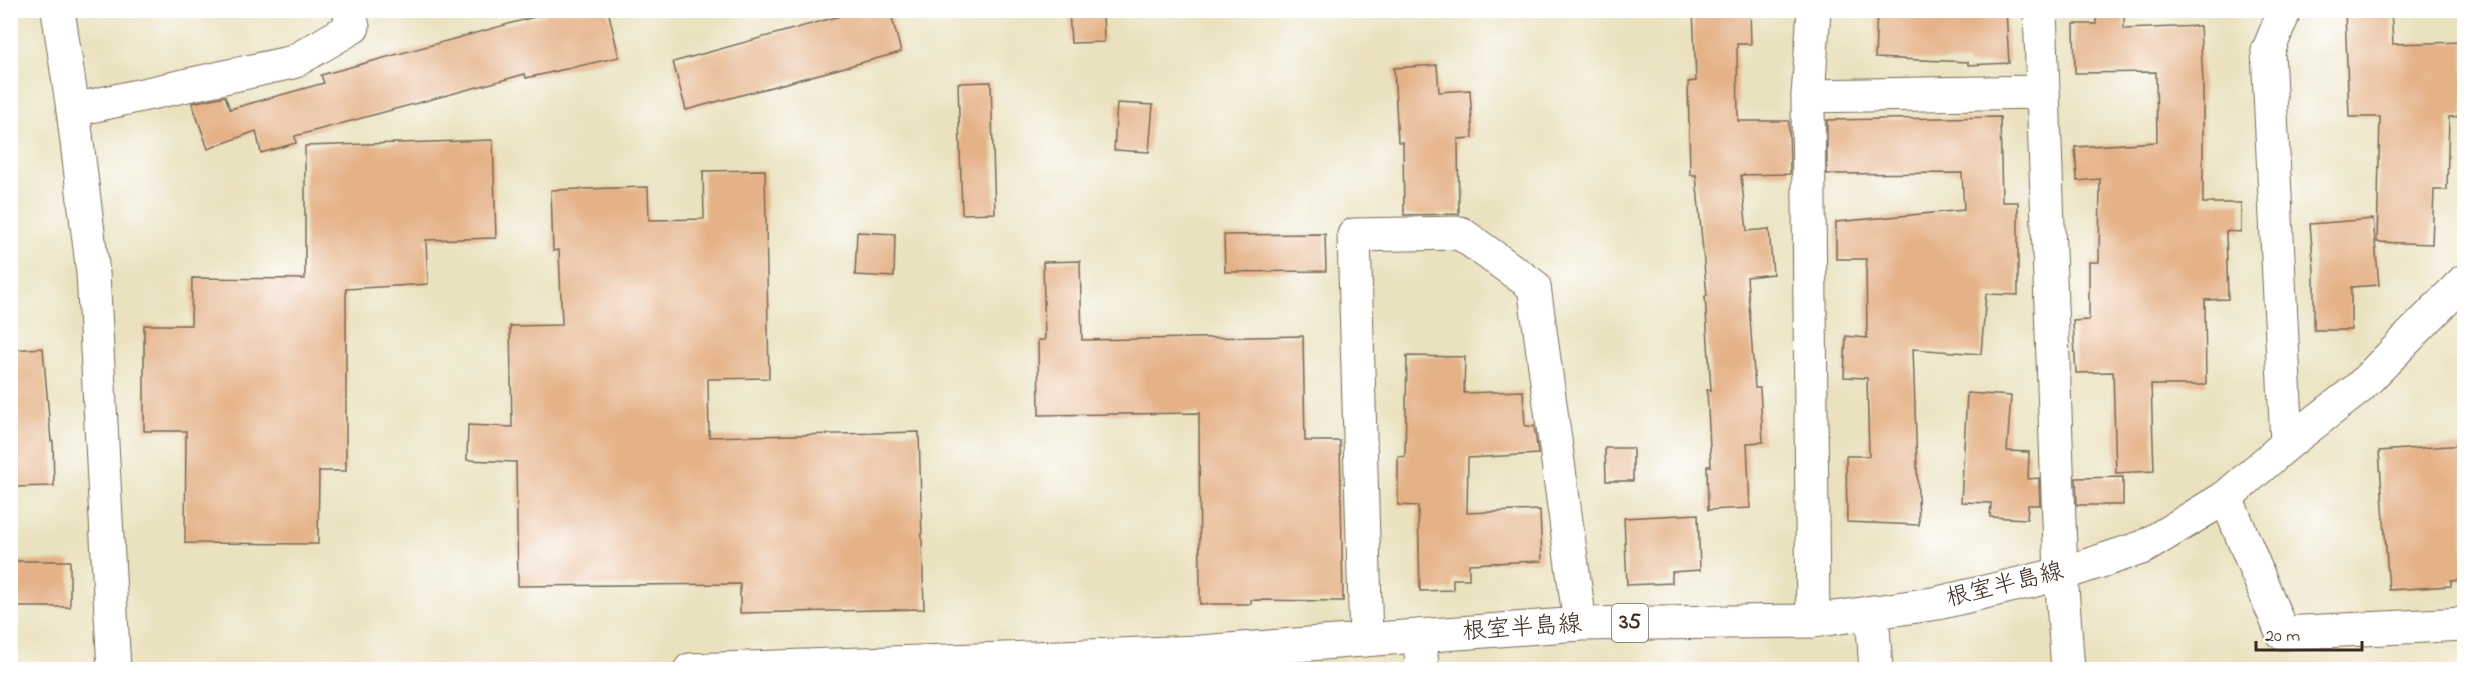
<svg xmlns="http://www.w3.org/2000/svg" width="2475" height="680" viewBox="0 0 2475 680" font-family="'Indie Flower','Klee One',sans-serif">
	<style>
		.building { fill: #e5b288 }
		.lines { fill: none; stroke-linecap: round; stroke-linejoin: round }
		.minor-casing { stroke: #786a56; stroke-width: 35 }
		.tertiary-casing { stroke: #786a56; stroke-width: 35 }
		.primary-casing { stroke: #786a56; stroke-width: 35 }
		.minor { stroke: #fff; stroke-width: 33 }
		.tertiary { stroke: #fff; stroke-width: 33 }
		.primary { stroke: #fff; stroke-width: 33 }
		.labels { text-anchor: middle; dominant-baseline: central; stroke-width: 4.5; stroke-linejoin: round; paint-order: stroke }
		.shield { fill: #fff; stroke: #766a62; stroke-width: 1.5 }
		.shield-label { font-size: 22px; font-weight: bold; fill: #3b2a1e }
		.street-label { font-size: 24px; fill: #3b2a1e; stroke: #fff }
	</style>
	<rect width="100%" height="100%" fill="#fff"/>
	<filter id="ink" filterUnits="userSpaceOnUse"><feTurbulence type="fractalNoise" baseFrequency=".0167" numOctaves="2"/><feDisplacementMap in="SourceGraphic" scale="12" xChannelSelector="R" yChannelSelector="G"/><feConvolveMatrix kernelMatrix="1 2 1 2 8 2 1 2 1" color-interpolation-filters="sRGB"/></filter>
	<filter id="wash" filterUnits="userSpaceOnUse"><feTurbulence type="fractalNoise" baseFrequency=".008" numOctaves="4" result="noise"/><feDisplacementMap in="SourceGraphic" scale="24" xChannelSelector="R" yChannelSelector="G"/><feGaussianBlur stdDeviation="1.35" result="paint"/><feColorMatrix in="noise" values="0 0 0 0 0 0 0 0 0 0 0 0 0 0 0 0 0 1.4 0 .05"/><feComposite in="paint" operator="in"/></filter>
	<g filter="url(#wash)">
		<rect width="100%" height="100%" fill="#eae1be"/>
		<g id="blocks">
			<g class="building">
				<path d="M560,10h48l11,47 -93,21 -1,-4 -230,62 1,7 -35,10 -5,-22 -48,18 -16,-46 33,-7 5,13 94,-26 -3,-8z"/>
				<path d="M862,10h28l11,42 -215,58 -13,-48z"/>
				<path d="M1069,10h34l1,32 -33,1z"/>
				<path d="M1693,10h57l1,34h-14l1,77h51l1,53 -49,1 6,56 22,-2 4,45 -26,3 8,111h5l3,54 -16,1 3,65 -42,2 -1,-44h4l-4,-76h4l-6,-94h2l-11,-121h-6l-2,-93 8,-1z"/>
				<path d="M1877,10h129l3,53 -41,2v-3l-93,-4z"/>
				<path d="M2391,10l2,34 71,-2v74l-15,1 -2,73h-13l-2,54 -55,-2 3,-125h-31l-4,-106z"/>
				<path d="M2124,13v16l76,-3 3,57v120h38v29l-15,-1 2,68 -23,1 1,85h-55l3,86 -38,2 -3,-101 -37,1 -3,-52 16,-1v-58h10l1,-83 -23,2 -2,-34 82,-5 -1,-70 -81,1 -1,-49h22v-10z"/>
				<path d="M1437,65l2,27 31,-2 3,48 -15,1 1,75 -55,1 -1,-73h-5l-4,-74z"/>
				<path d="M991,82l4,131 -33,1 -4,-131z"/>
				<path d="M1117,103l36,2 -4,47 -35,-2z"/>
				<path d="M2000,117l2,85h16v93l-32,-1 -5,60 -68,-5 6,176 -72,-3 -1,-66h23l-2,-78 -23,-1 2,-41 21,2 -1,-79h-30v-37l128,-12 -2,-37 -135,1v-54z"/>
				<path d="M493,140l3,98 -70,2 2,44 -82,5v182h-27l-1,73 -133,-1 1,-112h-42v-106h47l1,-47 113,1v-133z"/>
				<path d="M765,170l4,208 -61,1 1,58 210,-5 5,177 -184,4v-29l-222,2 -2,-124 -49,-2 1,-35 44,2 -2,-101 52,-1 -3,-75 -6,1 -2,-61 97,-3 1,33 55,-1 -1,-48z"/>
				<path d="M2373,219l6,66 -28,2v43h-37v-60l-4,-46z"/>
				<path d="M857,232l38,2 -1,43 -39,-2z"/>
				<path d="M1325,234l1,37 -101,1 -1,-37z"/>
				<path d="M1080,261l2,79 221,-4 2,105h35l3,160 -92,-1v4h-51l-1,-191 -160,2 -1,-75h7l-2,-78z"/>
				<path d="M43,348l8,93h2l1,45 -44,1v-137z"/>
				<path d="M1407,356l58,1 -1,36 59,-2 2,35h9l4,28 -70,4 -1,55 73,-3 2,51 -73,3v15h-16v11l-33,1 -2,-85 -20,-1v-49l7,1z"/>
				<path d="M1967,393l44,3 -4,55 22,1 -1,27 11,-1 1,27h-12l-1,14 -37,-2 1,-14 -30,-1z"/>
				<path d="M2464,445v135l-13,1v5l-62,4 -10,-139z"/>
				<path d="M1605,448h28v33h-27z"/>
				<path d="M2123,477v28h-46l-1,-27z"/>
				<path d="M1698,514l2,56 -28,2v11l-45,2 -3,-67z"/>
				<rect x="10" y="561" width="60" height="46"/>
			</g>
		</g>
	</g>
	<g filter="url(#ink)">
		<use href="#blocks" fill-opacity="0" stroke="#786a56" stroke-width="1.5"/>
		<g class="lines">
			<defs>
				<g id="minor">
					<path d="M2040,10l21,564 7,96"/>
					<path d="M2285,10l-17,41 19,393"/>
					<path d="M1808,96l235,-4"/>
					<path d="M73,110l220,-48 60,-35 -4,-17"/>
					<path d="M2226,497l56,136 182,-9"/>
					<path d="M1872,612l4,58"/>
					<path d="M1813,621l-5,-525 6,-86"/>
					<path d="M1420,636l2,34"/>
					<path d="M1366,640l-12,-405 106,-2 74,53 46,338"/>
				</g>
				<path id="tertiary" d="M58,10l15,100 20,163 21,397"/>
				<path id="primary" d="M690,670l510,-18 380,-28 233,-3 125,-18 123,-29 83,-27 82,-50 61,-53 72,-56 105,-107"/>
			</defs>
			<use href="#minor" class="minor-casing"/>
			<use href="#tertiary" class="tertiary-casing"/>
			<use href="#primary" class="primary-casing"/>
			<use href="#minor" class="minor"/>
			<use href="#tertiary" class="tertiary"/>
			<use href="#primary" class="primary"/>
		</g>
	</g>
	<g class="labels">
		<rect class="shield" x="1612" y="604" width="36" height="38" rx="4.5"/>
		<g class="shield-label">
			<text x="1630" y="623">35</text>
		</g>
		<g class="street-label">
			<text transform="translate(2005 586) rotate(-14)">根室半島線</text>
			<text transform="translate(1522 629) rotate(-4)">根室半島線</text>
		</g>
	</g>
	<rect width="2475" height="680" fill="none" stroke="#fff" stroke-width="36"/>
	<path d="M2256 641v9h106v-9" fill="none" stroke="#3b2a1e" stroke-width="3"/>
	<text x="2265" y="641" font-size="18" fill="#3b2a1e" stroke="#ffffff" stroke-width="4.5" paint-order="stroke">20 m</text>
</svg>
